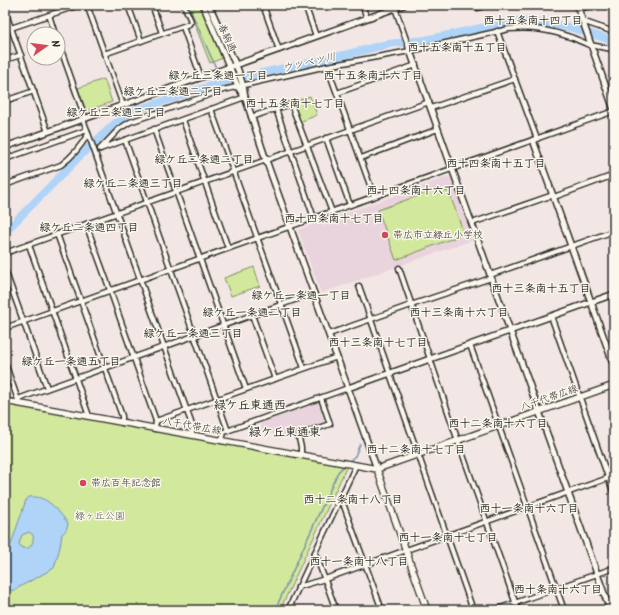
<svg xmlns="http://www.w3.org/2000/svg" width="619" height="615" viewBox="0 0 619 615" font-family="Kalam,'Klee One',sans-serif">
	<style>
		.built { fill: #e9d3dc }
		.green { fill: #d1e89d; stroke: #7e8a64 }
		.water { fill: #afd4f8; stroke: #7a90a6; fill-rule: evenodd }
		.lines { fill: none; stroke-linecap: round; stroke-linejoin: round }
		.stream { stroke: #7a90a6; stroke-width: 1.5 }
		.river { stroke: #afd4f8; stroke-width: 8 }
		.minor-casing { stroke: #2b2b2b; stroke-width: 7 }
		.tertiary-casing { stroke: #2b2b2b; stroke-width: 8 }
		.secondary-casing { stroke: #2b2b2b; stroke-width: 8 }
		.minor { stroke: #fbf7ec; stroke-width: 4 }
		.tertiary { stroke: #fbf7ec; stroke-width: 5 }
		.secondary { stroke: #fbf7ec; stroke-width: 5.5 }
		.poi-dot { fill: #d1495b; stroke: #fbf7ec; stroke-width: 1.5 }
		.labels { text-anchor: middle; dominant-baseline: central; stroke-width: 3; stroke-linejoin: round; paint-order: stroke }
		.street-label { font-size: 10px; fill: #2b2b2b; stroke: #fbf7ec }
		.poi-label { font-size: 10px; fill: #2b2b2b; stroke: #fbf7ec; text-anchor: start }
		.park-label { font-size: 10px; fill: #545a48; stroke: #fbf7ec }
		.neighbourhood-label { font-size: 11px; font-weight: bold; fill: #2b2b2b; stroke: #fbf7ec }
		.water-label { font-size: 11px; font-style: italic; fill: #4c555e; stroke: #fbf7ec }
		.quarter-label { font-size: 12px; font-weight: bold; fill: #2b2b2b; stroke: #fbf7ec }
	</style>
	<rect width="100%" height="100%" fill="#f3e7e5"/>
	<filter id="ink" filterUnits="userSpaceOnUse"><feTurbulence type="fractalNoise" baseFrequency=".025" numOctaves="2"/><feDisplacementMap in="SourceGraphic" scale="8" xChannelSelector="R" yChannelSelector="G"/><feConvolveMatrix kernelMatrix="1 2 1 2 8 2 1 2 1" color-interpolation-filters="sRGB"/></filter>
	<g filter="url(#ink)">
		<g class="built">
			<path d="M450,176l23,64 -152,53 -23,-63z"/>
			<path d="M318,403l8,20 -41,14 -24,-6v-8z"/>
		</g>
		<g class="green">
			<path d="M187,5h13l23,53 -13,5z"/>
			<path d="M104,79l8,23 -26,9 -8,-23z"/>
			<path d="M310,96l7,19 -17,7 -7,-20z"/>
			<path d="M437,189l12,3 15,42 -68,26 -18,-50z"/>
			<path d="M254,267l6,19 -29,10 -7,-18z"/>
			<path d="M5,403l342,63 -67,144h-275z"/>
		</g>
		<path class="water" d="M29,497c19,-2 28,13 39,26 -1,6 -2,8 -6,11l-2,13 -6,21 -42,23 -5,-5 -2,-24 21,-62zM29,532l4,3c1,8 -3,17 -12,12l-2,-3 3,-9z"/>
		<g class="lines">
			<g class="stream">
				<path d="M188,5l32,72 4,5"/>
				<path d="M348,462l7,-6 5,-12"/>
				<path d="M275,610l63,-138 7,-7"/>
			</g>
			<path class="river" d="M5,232l78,-79 37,-34 17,-9 70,-23 40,-11 85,-18 56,-14 37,-4 89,-19 23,1 32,5 45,14"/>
			<defs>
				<g id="minor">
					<path d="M87,5l36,100"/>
					<path d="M128,5l13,36"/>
					<path d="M152,5l10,28"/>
					<path d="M263,5l16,45"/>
					<path d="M305,5l11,31"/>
					<path d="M362,5l5,13"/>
					<path d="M394,5l15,43"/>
					<path d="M477,5l1,3 9,-3"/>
					<path d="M578,10l13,-5"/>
					<path d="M5,11l43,121"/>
					<path d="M49,15l6,19"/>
					<path d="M582,21l32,11"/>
					<path d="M183,27l18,50"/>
					<path d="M11,28l68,-23"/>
					<path d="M497,31l40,108"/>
					<path d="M58,41l27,77"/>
					<path d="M104,54l85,-30 2,-3 -7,-16"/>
					<path d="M5,60l16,-5"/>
					<path d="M327,66l47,130"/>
					<path d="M5,90l3,9"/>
					<path d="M337,93l79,-28"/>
					<path d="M5,101l29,-10"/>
					<path d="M431,108l84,-29"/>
					<path d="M211,109l93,259"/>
					<path d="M276,109l38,109"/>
					<path d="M251,117l40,-13 41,108"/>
					<path d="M83,119l109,306v10"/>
					<path d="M183,120l45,128"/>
					<path d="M154,129l92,260"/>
					<path d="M326,138l24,67"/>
					<path d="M125,140l103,291"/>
					<path d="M100,149l19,-20 11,-7 93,-32 104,-24 83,-15 99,-22c24,-2 41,1 64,9 5,2 11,5 17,7 8,2 16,2 24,5"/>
					<path d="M100,149l145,-52"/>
					<path d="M361,158l77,-29"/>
					<path d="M5,159l82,-29"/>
					<path d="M5,185l56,-20c11,-8 20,-19 27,-31"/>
					<path d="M554,197l60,-22"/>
					<path d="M472,223l81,-28"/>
					<path d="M86,224l24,66 46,131 -1,8"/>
					<path d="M57,234l65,182v7"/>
					<path d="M29,245l60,171"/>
					<path d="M5,253l424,-151"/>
					<path d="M399,268l59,173 60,169"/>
					<path d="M5,270l42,118"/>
					<path d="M490,275l124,-44"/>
					<path d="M359,286l114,324"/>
					<path d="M252,315l23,64"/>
					<path d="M551,316l63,178"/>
					<path d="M5,328l609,-217"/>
					<path d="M329,334l82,-29 80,-27"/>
					<path d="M470,345l94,265"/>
					<path d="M5,363l13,37"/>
					<path d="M18,399l296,-106"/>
					<path d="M156,421l181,-64"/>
					<path d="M222,441l2,-9 124,-44"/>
					<path d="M301,455v-8l-3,-12 32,-11 -9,-26"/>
					<path d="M341,498l41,112"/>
					<path d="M315,553l21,57"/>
					<path d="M298,587l27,-8 289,-103"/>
					<path d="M288,610l68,-145"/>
					<path d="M495,610l119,-42"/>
				</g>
				<g id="tertiary">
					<path d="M203,5l35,82 6,9"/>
					<path d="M209,5l29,65 5,16 2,11 21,63 111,309"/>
					<path d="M577,5l37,105"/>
					<path d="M409,48l201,562"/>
					<path d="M533,140l81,226"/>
					<path d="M5,147l399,-142"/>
					<path d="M348,388l266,-94"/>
				</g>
				<g id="secondary">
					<path d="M5,401l372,68 237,-84"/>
					<path d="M377,469l50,141"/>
				</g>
			</defs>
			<use href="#minor" class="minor-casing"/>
			<use href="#tertiary" class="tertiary-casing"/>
			<use href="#secondary" class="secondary-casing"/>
			<use href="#minor" class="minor"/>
			<use href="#tertiary" class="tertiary"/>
			<use href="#secondary" class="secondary"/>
		</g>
	</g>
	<g class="poi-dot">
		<circle cx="385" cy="235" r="4"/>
		<circle cx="83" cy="483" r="4"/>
	</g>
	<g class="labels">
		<g class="street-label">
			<text transform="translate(227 38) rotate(66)">春駒通</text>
			<text transform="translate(549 398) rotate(-19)">八千代帯広線</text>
			<text transform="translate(192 426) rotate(10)">八千代帯広線</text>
		</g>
		<g class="poi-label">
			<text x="393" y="235">帯広市立緑丘小学校</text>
			<text x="91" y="483">帯広百年記念館</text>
		</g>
		<g class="park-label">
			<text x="100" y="516">緑ヶ丘公園</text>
		</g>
		<g class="neighbourhood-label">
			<text x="533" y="21">西十五条南十四丁目</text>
			<text x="457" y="48">西十五条南十五丁目</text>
			<text x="218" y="76">緑ケ丘三条通一丁目</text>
			<text x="373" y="76">西十五条南十六丁目</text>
			<text x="173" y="92">緑ケ丘三条通二丁目</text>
			<text x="295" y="104">西十五条南十七丁目</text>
			<text x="116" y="113">緑ケ丘三条通三丁目</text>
			<text x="204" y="160">緑ケ丘二条通二丁目</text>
			<text x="496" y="164">西十四条南十五丁目</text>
			<text x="133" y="184">緑ケ丘二条通三丁目</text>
			<text x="416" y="191">西十四条南十六丁目</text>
			<text x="334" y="219">西十四条南十七丁目</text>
			<text x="89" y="228">緑ケ丘二条通四丁目</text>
			<text x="541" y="289">西十三条南十五丁目</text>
			<text x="301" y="296">緑ケ丘一条通一丁目</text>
			<text x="252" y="313">緑ケ丘一条通二丁目</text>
			<text x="459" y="313">西十三条南十六丁目</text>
			<text x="193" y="334">緑ケ丘一条通三丁目</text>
			<text x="378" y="343">西十三条南十七丁目</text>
			<text x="71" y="362">緑ケ丘一条通五丁目</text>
			<text x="498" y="424">西十二条南十六丁目</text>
			<text x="416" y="450">西十二条南十七丁目</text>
			<text x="353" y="500">西十二条南十八丁目</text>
			<text x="529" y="509">西十一条南十六丁目</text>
			<text x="448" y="538">西十一条南十七丁目</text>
			<text x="359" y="562">西十一条南十八丁目</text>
			<text x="558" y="590">西十条南十六丁目</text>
		</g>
		<g class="water-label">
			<text transform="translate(309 63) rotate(-13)">ウツベツ川</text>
		</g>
		<g class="quarter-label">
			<text x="250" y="405">緑ケ丘東通西</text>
			<text x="285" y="432">緑ケ丘東通東</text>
		</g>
	</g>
	<rect width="619" height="615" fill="none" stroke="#fbf7ec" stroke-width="20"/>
	<rect x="10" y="10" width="599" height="595" fill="none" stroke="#2b2b2b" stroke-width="1.5" filter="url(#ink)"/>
	<g transform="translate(46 46) rotate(76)"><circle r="19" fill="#fbf7ec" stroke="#a8a59f"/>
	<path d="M0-3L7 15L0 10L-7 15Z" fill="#d1495b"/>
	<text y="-6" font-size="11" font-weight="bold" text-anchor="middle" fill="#2b2b2b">N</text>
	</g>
</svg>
